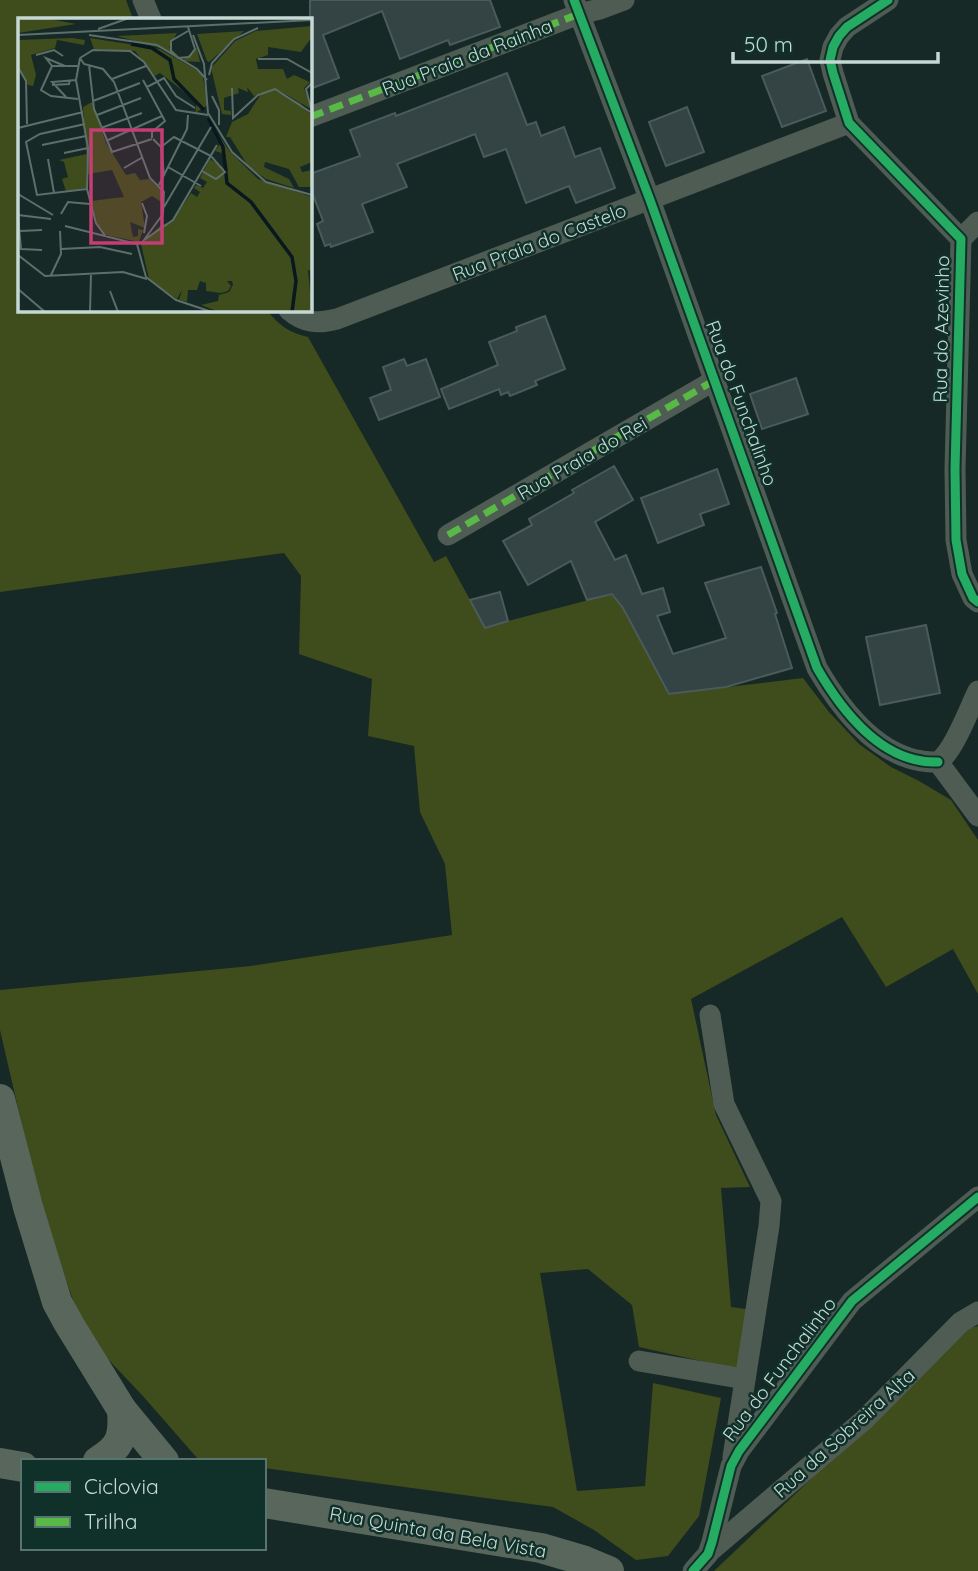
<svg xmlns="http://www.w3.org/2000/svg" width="978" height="1571" viewBox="0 0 978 1571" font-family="Quicksand,sans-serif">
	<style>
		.green { fill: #3f4c1c }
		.building { fill: #344343; stroke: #4b5a5a; stroke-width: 2 }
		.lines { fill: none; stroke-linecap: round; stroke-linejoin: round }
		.street { stroke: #4f5c53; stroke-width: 21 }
		.secondary { stroke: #58665c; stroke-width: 30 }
		.quiet { stroke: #58b947; stroke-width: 7; stroke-dasharray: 14 7; stroke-linecap: butt }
		.cycleway-casing { stroke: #0f312a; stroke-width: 13 }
		.cycleway { stroke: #26ab63; stroke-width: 9 }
		.labels { text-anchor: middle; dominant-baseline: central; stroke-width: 5; stroke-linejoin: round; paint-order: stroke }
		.street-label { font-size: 19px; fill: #c6d8d3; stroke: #0f312a }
		.inset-river { fill: none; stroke: #09181f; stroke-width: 3.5 }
		.inset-road { fill: none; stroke: #5d6f6b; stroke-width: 2 }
		.view { fill: #c33e73; fill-opacity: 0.15; stroke: #c33e73; stroke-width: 3.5 }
		.inset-edge { fill: none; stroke: #c6d8d3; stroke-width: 3.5 }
	</style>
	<rect width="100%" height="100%" fill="#172926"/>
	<g class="green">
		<path d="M0,0h126l7,19h-114v291h248c11,15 23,23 41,27l126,225 12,-6 39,71 127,-33 11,14 46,86 134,-16 26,34 30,32 32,23 28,14 32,19 27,40v154l-25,-45 -67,38 -44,-70 -151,82 25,116 34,72 -29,1 10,119 15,2 -5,61 -102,-23 -7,-42 -44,-36 -48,4 37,218 68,-5 8,-103 68,15 -22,118 -31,40 -32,4 -42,-30 -41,-23 -289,-39v-7h-55l-11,-2 -56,-64 -55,-58 -42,-112 -45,-195v-40l251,-24 201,-31 -7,-71 -25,-52 -6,-66 -46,-10 4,-57 -73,-25 2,-78 -17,-23 -284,39z"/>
		<path d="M978,1326v245h-264l256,-243z"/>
	</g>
	<g class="building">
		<path d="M310,0h180l10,27 -50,18 -2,-5 -48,19 -18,-48 -59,24 16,43 -29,11z"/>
		<path d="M807,59l19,52 -44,16 -20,-51z"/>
		<path d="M507,73l20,52 9,-3 5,14 23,-9 11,30 25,-9 15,40 -39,15 -7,-17 -43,17 -20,-54 -22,8 -9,-23 -78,30 10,23 -45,17 11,28 -42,15 -1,-3 -5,2 -8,-22 6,-3 -13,-34v-13l50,-18 -10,-26 45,-17 1,3z"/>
		<path d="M687,107l17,45 -38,14 -17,-44z"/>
		<path d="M545,316l20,53 -30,12 2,4 -27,11 -2,-4 -7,3 -2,-6 -50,20 -8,-20 57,-24 -9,-23 28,-11 -1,-4z"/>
		<path d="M404,359l3,7 19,-7 14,38 -61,23 -9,-22 21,-8 -8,-23z"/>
		<path d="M796,378l12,36 -46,15 -12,-35z"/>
		<path d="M614,466l19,34 -38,22 20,38 11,-5 16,39 21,-6 7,24 -13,4 16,38 53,-16 -21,-55 56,-16 16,46 -2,1 17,54 -66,19 -57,7 -46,-86 -11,-14 -25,6 -16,-39 -43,24 -25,-44 29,-16 -3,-6 45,-26 -2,-3z"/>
		<path d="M717,469l12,35 -29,10 4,11 -46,18 -17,-45z"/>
		<path d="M500,592l8,29 -23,7 -15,-28z"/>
		<path d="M926,625l14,68 -60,12 -14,-68z"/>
	</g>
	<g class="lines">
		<g class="street">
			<path d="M143,0l8,19"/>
			<path d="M574,0l76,200 167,468c22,38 58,86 105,93 5,1 11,1 16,1"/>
			<path d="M888,0l-41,27 -8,9 -6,11 -3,13 3,13 16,50 112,116 -6,230 1,71 6,34 11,24 5,4"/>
			<path d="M310,117l269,-103 21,-5 24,-9"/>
			<path d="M961,239l17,-17"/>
			<path d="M289,310c15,13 29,14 48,9l512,-196"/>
			<path d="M448,535l267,-155"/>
			<path d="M938,762c16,-11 31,-53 40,-71"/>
			<path d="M938,762l40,54"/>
			<path d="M710,1015l14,89 47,97 -2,25 -36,231"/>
			<path d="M639,1361l106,18"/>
			<path d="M709,1552l155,-132 97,-98 17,-10"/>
			<path d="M693,1571l15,-17 4,-12 19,-76 8,-15 113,-150 126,-104"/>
		</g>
		<g class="secondary">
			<path d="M0,1099l28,108 29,95 12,22 53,86 42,51"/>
			<path d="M98,1461c23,-14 26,-24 24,-51"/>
			<path d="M0,1463l23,4"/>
			<path d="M264,1503l277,45 44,13 24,10"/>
		</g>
		<g class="quiet">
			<path d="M310,117l269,-103"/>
			<path d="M448,535l267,-155"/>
		</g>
		<defs>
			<g id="cycleway">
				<path d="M574,0l76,200 167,468c22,38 58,86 105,93 5,1 11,1 16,1"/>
				<path d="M888,0l-41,27 -8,9 -6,11 -3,13 3,13 16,50 112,116 -6,230 1,71 6,34 11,24 5,4"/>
				<path d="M693,1571l15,-17 4,-12 19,-76 8,-15 113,-150 126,-104"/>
			</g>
		</defs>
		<use href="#cycleway" class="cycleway-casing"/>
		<use href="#cycleway" class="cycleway"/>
	</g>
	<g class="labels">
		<g class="street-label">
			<text transform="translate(467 57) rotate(-21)">Rua Praia da Rainha</text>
			<text transform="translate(539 242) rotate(-21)">Rua Praia do Castelo</text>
			<text transform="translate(941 329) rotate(-89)">Rua do Azevinho</text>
			<text transform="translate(742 403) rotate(70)">Rua do Funchalinho</text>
			<text transform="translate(582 458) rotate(-30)">Rua Praia do Rei</text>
			<text transform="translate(779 1369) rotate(-53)">Rua do Funchalinho</text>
			<text transform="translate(844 1433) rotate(-42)">Rua da Sobreira Alta</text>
			<text transform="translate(438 1532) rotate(10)">Rua Quinta da Bela Vista</text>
		</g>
	</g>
	<g transform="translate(18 18)">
		<rect width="294" height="294" fill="#172926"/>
		<path d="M0,0h27l31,6 -58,9zM294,8v11l-11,15 -33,-5v8l-12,4 2,10h25l4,10 7,-4 16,7 -6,6 7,21 -33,-19 -24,6 -7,-9 1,5 -10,-4 1,5 -15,5v12l7,1v4l-9,-1 -11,-46 24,-27 21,-10zM226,13l-35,31 -2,-1 -10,-27zM159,15l-8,14 14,13 14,-12 3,14 -18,-1 -18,-12 -47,-13zM72,20l70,11 42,24 6,32 -13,8 2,-11 -37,-29 -5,3 -20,-25 -41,-2zM0,22l54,-2 13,2 -1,5 -27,-5 -2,8 -24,7 5,20 -3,11 -5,-1 -10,-20zM256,72l26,13 12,13v46l-12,5 2,5 10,-2v17h-13l-10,-18 -24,-7 -1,5 25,12 5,9 -28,-9 -18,-13 -18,-29h-4l6,-15 16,-8 13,-20zM74,84l14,41 20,32 9,-2 5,7 9,-1 13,12 1,12 -11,-7 -11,6 4,26 -15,-6 3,15 5,-1v-7l5,1 -4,12 -33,-7 -8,-9 -7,-25 33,-4 -12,-27 -24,4 -5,-67zM188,98l24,36 28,27 54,18v74l-4,-1 4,42h-93l-18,-7 17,-4 1,-6 10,-3 4,-7 -1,-4h-5l4,5 -3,5 -7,2 -15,-2v-8l-6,-2 -3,9h-9l-1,12 -8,-2 3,-10 -5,9 -28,-20 -8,-35 20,-19 11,-3 19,-29 6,4 3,-5 -6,-4 2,-3 7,3 4,-6 -7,-4 10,-19 18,12 -3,-17 -10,-3 5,-7zM69,136l-1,34 -20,3 -4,-12 6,-2 -4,-15 -5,-2z" fill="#3f4c1c"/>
		<path class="inset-river" d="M113,26l21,4 18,12 4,19 30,31M190,100l15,29 4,36 24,19 41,55 4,24 -4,31"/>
		<path class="inset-road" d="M80,11l31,-11M170,13l-17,10v10l7,7 11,-1 6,-8 -7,-22M0,17l294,-15M71,17l68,10 40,24 10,11M175,17l11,29 4,49 24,39 34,30 46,13M18,37l18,-5 9,6M62,40l4,6 19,5 11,13 36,96 14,14 -1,22 -22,30M62,40l-4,22 12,68 -1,41 9,34 10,14M62,40l13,-8 37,1 14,11 32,48 32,5M240,41h29l25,14M71,47l5,44 18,43 40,-13M34,48l-11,24 10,6 27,3M34,48l-6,-8 19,8M34,48h26M0,49l8,14 1,43M191,57l3,-12 22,-24 24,-11M94,61l34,-13M125,62l22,41 -13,11v6M294,65l-6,6 6,23M34,67l17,-1 1,-4M129,69l17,-9 12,18 19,12M214,70l1,30 25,-23 17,-6 37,24M194,78l7,14v15M48,79l-14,-15 24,-2M75,83l47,-18M79,97l44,-17M67,106l-45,10 -14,8 11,53 50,-6M0,110l65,-16M83,110l41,-15M135,121l8,8 3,28M88,123l56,-25M24,127l44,-9M143,129l13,-10 37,19 14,16 -9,7 -14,-8M46,135l24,-5M30,141l6,34M150,149l33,19M106,150l19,-11M141,167l28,-56 1,-14M0,176l35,21M124,185l5,13 -3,17M146,189l47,-80M43,196l7,-12 22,2M0,197l3,34 21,1M0,197l33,4M47,208l72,18 9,33M2,213l22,-1M126,222l29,-20 44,-75M43,231l39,-2 32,7M0,237l27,21 78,-4 24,7M33,257l10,-21 -1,-23M128,259l30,23 36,12M0,271l27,23M92,273l8,21M72,294l1,-38"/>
		<path class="view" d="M73,112h71v113h-71z"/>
		<rect width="294" height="294" class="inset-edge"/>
	</g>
	<rect x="21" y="1459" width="245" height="91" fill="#0f312a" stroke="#58746e" stroke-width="2"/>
	<rect x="35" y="1482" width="35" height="10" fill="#26ab63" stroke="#58746e" stroke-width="2"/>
	<text x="84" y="1494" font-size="21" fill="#c6d8d3">Ciclovia</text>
	<rect x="35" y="1517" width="35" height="10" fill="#58b947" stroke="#58746e" stroke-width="2"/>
	<text x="84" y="1529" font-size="21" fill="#c6d8d3">Trilha</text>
	<path d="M733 52v10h205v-10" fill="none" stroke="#c6d8d3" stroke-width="3.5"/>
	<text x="744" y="52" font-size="21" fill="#c6d8d3" stroke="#0f312a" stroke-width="5" paint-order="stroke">50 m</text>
</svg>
